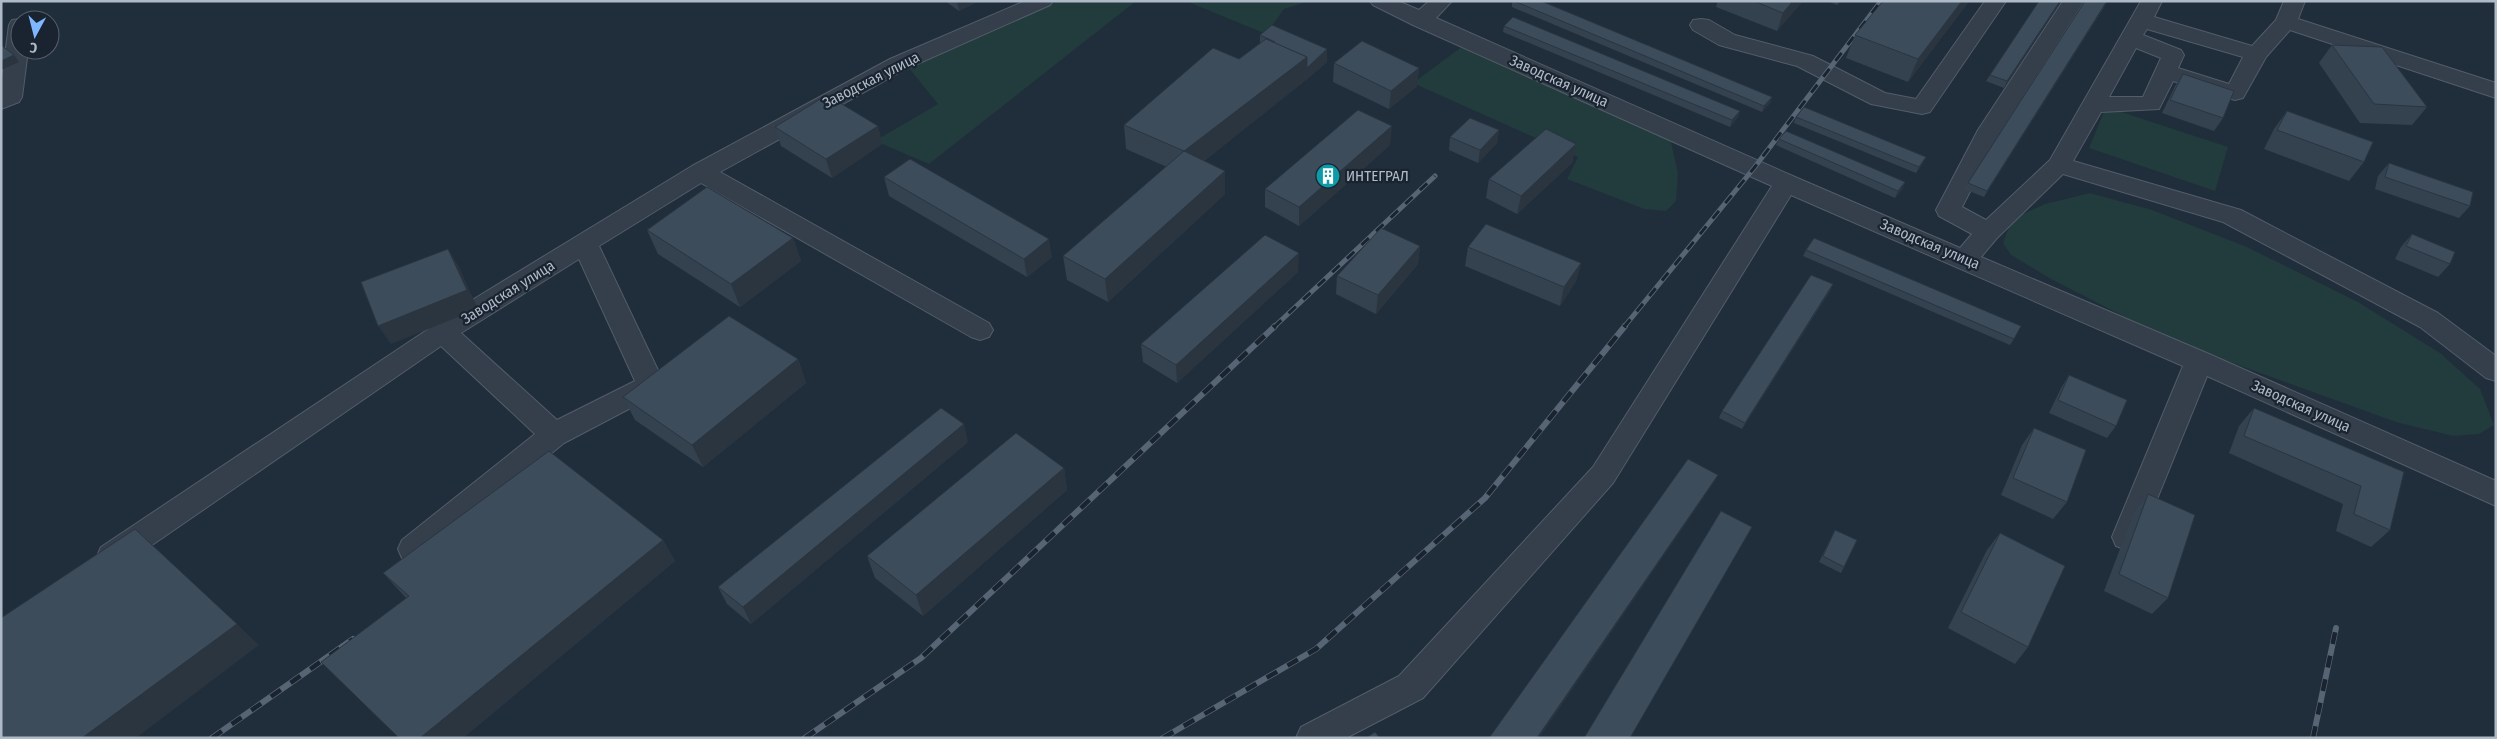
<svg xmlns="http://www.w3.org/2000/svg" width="2497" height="739" viewBox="0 0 2497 739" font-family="'Fira Sans Condensed',sans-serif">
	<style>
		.green { fill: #223b3c }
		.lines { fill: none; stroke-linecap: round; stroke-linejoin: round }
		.minor-casing { stroke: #525d69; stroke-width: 2 }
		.minor { fill: #343f4b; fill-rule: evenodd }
		.rail-far1-casing { stroke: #566473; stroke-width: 5 }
		.rail-casing { stroke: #566473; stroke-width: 6 }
		.rail-far1 { stroke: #1a2430; stroke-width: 3; stroke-dasharray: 10; stroke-linecap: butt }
		.rail { stroke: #1a2430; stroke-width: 4.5; stroke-dasharray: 12; stroke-linecap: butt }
		.wall { fill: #34414e }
		.shaded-wall { fill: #2a3540 }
		.building { fill: #3c4c5b; stroke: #2a3540 }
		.labels { text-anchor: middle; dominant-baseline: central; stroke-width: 4.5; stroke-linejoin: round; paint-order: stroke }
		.street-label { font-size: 15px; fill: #afbac8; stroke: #1a2430 }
		.poi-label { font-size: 15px; fill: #afbac8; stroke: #1a2430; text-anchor: start }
	</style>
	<rect width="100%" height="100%" fill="#202e3b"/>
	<g class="green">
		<path d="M1057,1h79l-207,163 -47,-20 -2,-6 58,-34 -30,-37z"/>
		<path d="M1186,1h124l-26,8 -18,25z"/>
		<path d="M1463,46l207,92 8,35 -2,28 -10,10 -22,-2 -77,-30 11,-22 -165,-74z"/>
		<path d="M2106,107l122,40 -13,44 -126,-43z"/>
		<path d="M2090,193l62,17 95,37 111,55 82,51 40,36 14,36 -15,9 -26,2 -57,-14 -169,-61 -100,-43 -76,-39 -40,-24 -8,-12 9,-24 33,-15z"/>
	</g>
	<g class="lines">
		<defs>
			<g id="minor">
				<path d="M1025,1h28l-3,4 -144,64 -186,103 269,151 4,7 -4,7 -9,3 -9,-3 -270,-154 -102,63 66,139 -4,7 -97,51 -140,115 -11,4 -11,-4 -4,-9 4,-9 133,-106 -94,-88 -318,219 -11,4 -11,-4 -4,-9 4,-9 368,-245 223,-136 198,-107zM579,259l56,122 -78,39 -96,-87z"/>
				<path d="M1370,1h28l21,9 10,-9h23l-16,17 359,159 165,71 12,-14 -33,-18 -3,-6 42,-80 85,-129h21l-82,129 -40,77 24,13 64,-60 91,-159h21l-8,16 98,29 24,-26 8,-19h21l-7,18 198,64v15l-206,-68 -24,27 -23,41 -8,2 -62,-19 -14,28 -58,3 -28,49 168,49 197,103 58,43v25l-10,-3 -66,-51 -197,-105 -160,-48 -66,64 -16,19 228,97 287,127v25l-289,-130 -69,170 -11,4 -11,-4 -4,-9 71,-171 -392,-171 -178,288 -190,215 -77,40h-50l5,-11 98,-51 194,-209 179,-281 -359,-161 -40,-20zM2147,29l96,28 -14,27 -51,-16 6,-13 -3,-5 -38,-15zM2136,48l25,10 -18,39h-34z"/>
				<path d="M1985,1h21l-76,111 -8,2 -51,-10 -74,-38 -78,-21 -26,-15 -3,-5 3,-5 8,-1 8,1 26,15 78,21 72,37 31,6z"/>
				<path d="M20,19l6,1h-6v30h8l-6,47 -3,5 -18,7v-24l8,-60 3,-5z"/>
			</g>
		</defs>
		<use href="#minor" class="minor-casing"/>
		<use href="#minor" class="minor"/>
		<defs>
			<g id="rail-far1">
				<path d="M1274,327l161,-151"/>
				<path d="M1624,327l130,-159 127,-167"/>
			</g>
			<g id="rail">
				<path d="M212,738l141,-99"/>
				<path d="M805,738l116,-80 354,-332"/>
				<path d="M1163,738l153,-89 169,-151 140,-172"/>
				<path d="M2313,738l23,-110"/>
			</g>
		</defs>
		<use href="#rail-far1" class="rail-far1-casing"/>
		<use href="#rail" class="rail-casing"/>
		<use href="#rail-far1" class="rail-far1"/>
		<use href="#rail" class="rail"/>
	</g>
	<g class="wall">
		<path d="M945,1h34l-20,10z"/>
		<path d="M1512,1h29l231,96 -2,6 -8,9 -250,-105z"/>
		<path d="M1718,1h85l-26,30 -61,-24z"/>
		<path d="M1827,1h14l-4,4z"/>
		<path d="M1969,1l-61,81 -62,-24 9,-23z"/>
		<path d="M2039,1h22l-57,87 -18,-7 4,-6z"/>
		<path d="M2108,1l-124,196 -20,-8 4,-6z"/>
		<path d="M1504,26l236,85 -2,6 -8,10 -227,-95z"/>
		<path d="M1260,35l67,14v13l-21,18 -102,81 21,33 -117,108 -41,-22 -4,-24 104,-89 -41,-18 -2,-24 115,-66 21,-16z"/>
		<path d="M2332,45l95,62 -15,18 -52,-2 -41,-60z"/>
		<path d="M1334,63l85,5 -2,18 -28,23 -56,-27z"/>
		<path d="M2183,74l40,44 -9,13 -52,-18 13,-27z"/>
		<path d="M2287,111l77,51 -15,19 -85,-32 10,-20z"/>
		<path d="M1796,117l127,46 -7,10 -122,-50z"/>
		<path d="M878,126l4,18 -50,34 -51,-32 -6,-19z"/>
		<path d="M1499,130l-2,13 -19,20 -29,-13 1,-13z"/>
		<path d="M1779,139l126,43 -3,7 -7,9 -119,-53z"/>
		<path d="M1576,144l-4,19 -55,51 -31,-16 3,-19z"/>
		<path d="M1390,145l-91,81 -34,-19v-18z"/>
		<path d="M2389,163l81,43 -11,12 -84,-29 3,-13z"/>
		<path d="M884,177l168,80 -25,20 -138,-81z"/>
		<path d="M647,230l146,8 8,23 -61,46 -82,-53z"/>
		<path d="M2412,234l38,30 -12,13 -43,-18 6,-12z"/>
		<path d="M1420,246l-2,18 -42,50 -40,-20 1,-18z"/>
		<path d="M1468,247l113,16 -5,18 -16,25 -95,-40z"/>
		<path d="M1806,250l208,89 -4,6 -207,-89z"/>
		<path d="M1298,272l-121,111 -34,-21 -2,-18z"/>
		<path d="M1833,284l-3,7 -88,138 -23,-11 3,-7z"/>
		<path d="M798,359l8,24 -103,84 -68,-47 -12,-23z"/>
		<path d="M2069,375l47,51 -9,12 -58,-25 12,-25z"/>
		<path d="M2254,408l150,64 -14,58 -19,17 -35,-16 7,-27 -114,-51 10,-27z"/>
		<path d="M2034,428l33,74 -14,17 -52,-24 21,-50z"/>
		<path d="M968,442l-217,182 -24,-20 -9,-17z"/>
		<path d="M1064,468l3,22 -144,126 -48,-38 -8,-22z"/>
		<path d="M2148,494l20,104 -16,16 -48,-23 30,-79z"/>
		<path d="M1835,530l9,37 -3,6 -22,-11z"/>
		<path d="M2000,533l28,114 -13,17 -67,-36 39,-78z"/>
		<path d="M663,540l12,21 -212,177h-65l8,-140 -23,-25z"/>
	</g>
	<g class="shaded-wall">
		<path d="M957,1h22l-20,10z"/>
		<path d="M1793,1h10l-26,30 6,-18z"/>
		<path d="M1962,1h7l-61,81 10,-23z"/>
		<path d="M2060,1h1l-57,87 3,-7z"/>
		<path d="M2107,1h1l-124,196 3,-6z"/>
		<path d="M1327,49v13l-21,18 -120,95 -2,-24 123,-94z"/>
		<path d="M14,55l5,7 -18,8v-9z"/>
		<path d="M1419,68l-2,18 -28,23 2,-18z"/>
		<path d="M1772,97l-2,6 -8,9 2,-6z"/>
		<path d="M1740,111l-2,6 -8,10 2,-7z"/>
		<path d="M878,126l4,18 -50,34 -6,-19z"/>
		<path d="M1392,126l-2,19 -91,81v-19z"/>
		<path d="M1499,130l-2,13 -19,20 2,-13z"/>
		<path d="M1576,144l-4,19 -55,51 4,-18z"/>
		<path d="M1926,157l-3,6 -7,10 3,-6z"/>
		<path d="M1225,171v23l-117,108 -3,-23z"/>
		<path d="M1905,182l-3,7 -7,9 3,-7z"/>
		<path d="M793,238l8,23 -61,46 -9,-23z"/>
		<path d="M1049,239l3,18 -25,20 -3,-18z"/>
		<path d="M1420,246l-2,18 -42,50 2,-19z"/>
		<path d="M448,249l11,18 19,42 -87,35 -13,-18z"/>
		<path d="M1299,253l-1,19 -121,111 -1,-18z"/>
		<path d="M1581,263l-5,18 -16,25 4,-19z"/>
		<path d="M1833,284l-3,7 -88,138 3,-6z"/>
		<path d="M798,359l8,24 -103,84 -11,-22z"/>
		<path d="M964,424l4,18 -217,182 -8,-17z"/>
		<path d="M1064,468l3,22 -144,126 -7,-21z"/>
		<path d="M1718,475l-3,6 -176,257h-2z"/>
		<path d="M663,540l12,21 -212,177h-43z"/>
		<path d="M237,624l22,21 -123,93h-54z"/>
	</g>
	<g class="building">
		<path d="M1514,1h27l231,96 -8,9z"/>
		<path d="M1754,1h39l-10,12z"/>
		<path d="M1883,1h79l-44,58 -63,-24z"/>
		<path d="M2039,1h21l-53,80 -17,-6z"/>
		<path d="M2085,1h22l-120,190 -19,-8z"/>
		<path d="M1513,17l227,94 -8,9 -228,-94z"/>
		<path d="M1272,25l55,24 -20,19v-11l-33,-14 1,-1 -15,-7z"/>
		<path d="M1266,39l41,18 -123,94 -60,-26 89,-77 26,11z"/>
		<path d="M1362,41l57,27 -28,23 -57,-28z"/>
		<path d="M1,45l13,10 -13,6z"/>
		<path d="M2332,45l50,2 45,60 -53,-3z"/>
		<path d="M2183,74l51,17 -11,27 -53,-18z"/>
		<path d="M827,95l51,31 -52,33 -51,-32z"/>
		<path d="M1804,107l122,50 -7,10 -123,-50z"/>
		<path d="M1358,110l34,16 -93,81 -34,-18z"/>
		<path d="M2287,111l86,31 -9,20 -87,-32z"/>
		<path d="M1470,118l29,12 -19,20 -30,-13z"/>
		<path d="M1546,129l30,15 -55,52 -32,-17z"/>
		<path d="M1786,131l119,51 -7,9 -119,-52z"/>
		<path d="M1184,151l41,20 -120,108 -42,-23z"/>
		<path d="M910,159l139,80 -25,20 -140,-82z"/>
		<path d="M2389,163l84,29 -3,14 -85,-29z"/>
		<path d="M707,187l86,51 -62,46 -84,-54z"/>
		<path d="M1486,224l95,39 -17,24 -96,-40z"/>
		<path d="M1381,228l39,18 -42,49 -41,-19z"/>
		<path d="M2412,234l43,18 -5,12 -44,-18z"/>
		<path d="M1265,235l34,18 -123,112 -35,-21z"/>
		<path d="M1814,238l207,88 -7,13 -208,-89z"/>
		<path d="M448,249l19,41 -89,36 -17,-44z"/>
		<path d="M1811,275l22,9 -88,139 -23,-12z"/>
		<path d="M729,316l69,43 -106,86 -69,-48z"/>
		<path d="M2069,375l58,25 -11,26 -58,-26z"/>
		<path d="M941,408l23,16 -221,183 -25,-20z"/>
		<path d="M2254,408l150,64 -14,58 -36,-16 7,-28 -117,-50z"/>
		<path d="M2034,428l52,22 -19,52 -54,-24z"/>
		<path d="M1016,433l48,35 -148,127 -49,-39z"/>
		<path d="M549,451l114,89 -243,198h-21l-78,-76 88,-66 -26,-23z"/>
		<path d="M1688,459l30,16 -181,263h-48z"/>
		<path d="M2148,494l47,21 -27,83 -49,-24z"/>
		<path d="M1721,511l31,16 -122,211h-46z"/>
		<path d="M135,529l102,95 -155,114h-81v-120z"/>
		<path d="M1835,530l22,10 -13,27 -21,-11z"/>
		<path d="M2000,533l65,33 -37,81 -67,-35z"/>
		<path d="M1375,732l5,6h-14z"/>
	</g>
	<defs>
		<symbol id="building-disc" viewBox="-11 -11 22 22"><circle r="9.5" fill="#0f9aa8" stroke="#1a2430"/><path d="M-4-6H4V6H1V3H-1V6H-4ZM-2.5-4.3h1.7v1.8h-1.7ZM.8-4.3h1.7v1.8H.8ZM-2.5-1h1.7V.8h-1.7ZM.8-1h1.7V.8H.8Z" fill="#fff"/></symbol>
	</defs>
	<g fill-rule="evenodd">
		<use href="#building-disc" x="1314" y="162" width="28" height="28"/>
	</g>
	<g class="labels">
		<g class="street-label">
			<text transform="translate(871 80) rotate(-27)">Заводская улица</text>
			<text transform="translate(1559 81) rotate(24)">Заводская улица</text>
			<text transform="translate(1930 244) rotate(23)">Заводская улица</text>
			<text transform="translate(508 292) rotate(-32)">Заводская улица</text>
			<text transform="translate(2301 406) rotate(24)">Заводская улица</text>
		</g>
		<g class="poi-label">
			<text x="1346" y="176">ИНТЕГРАЛ</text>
		</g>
	</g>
	<rect width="2497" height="739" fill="none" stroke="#afbac8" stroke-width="5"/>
	<g transform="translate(35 35) rotate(187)"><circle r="24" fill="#1a2430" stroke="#56606d"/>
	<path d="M0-4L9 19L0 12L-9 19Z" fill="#7eb7fe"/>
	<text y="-8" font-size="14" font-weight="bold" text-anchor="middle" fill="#afbac8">С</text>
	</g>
</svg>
